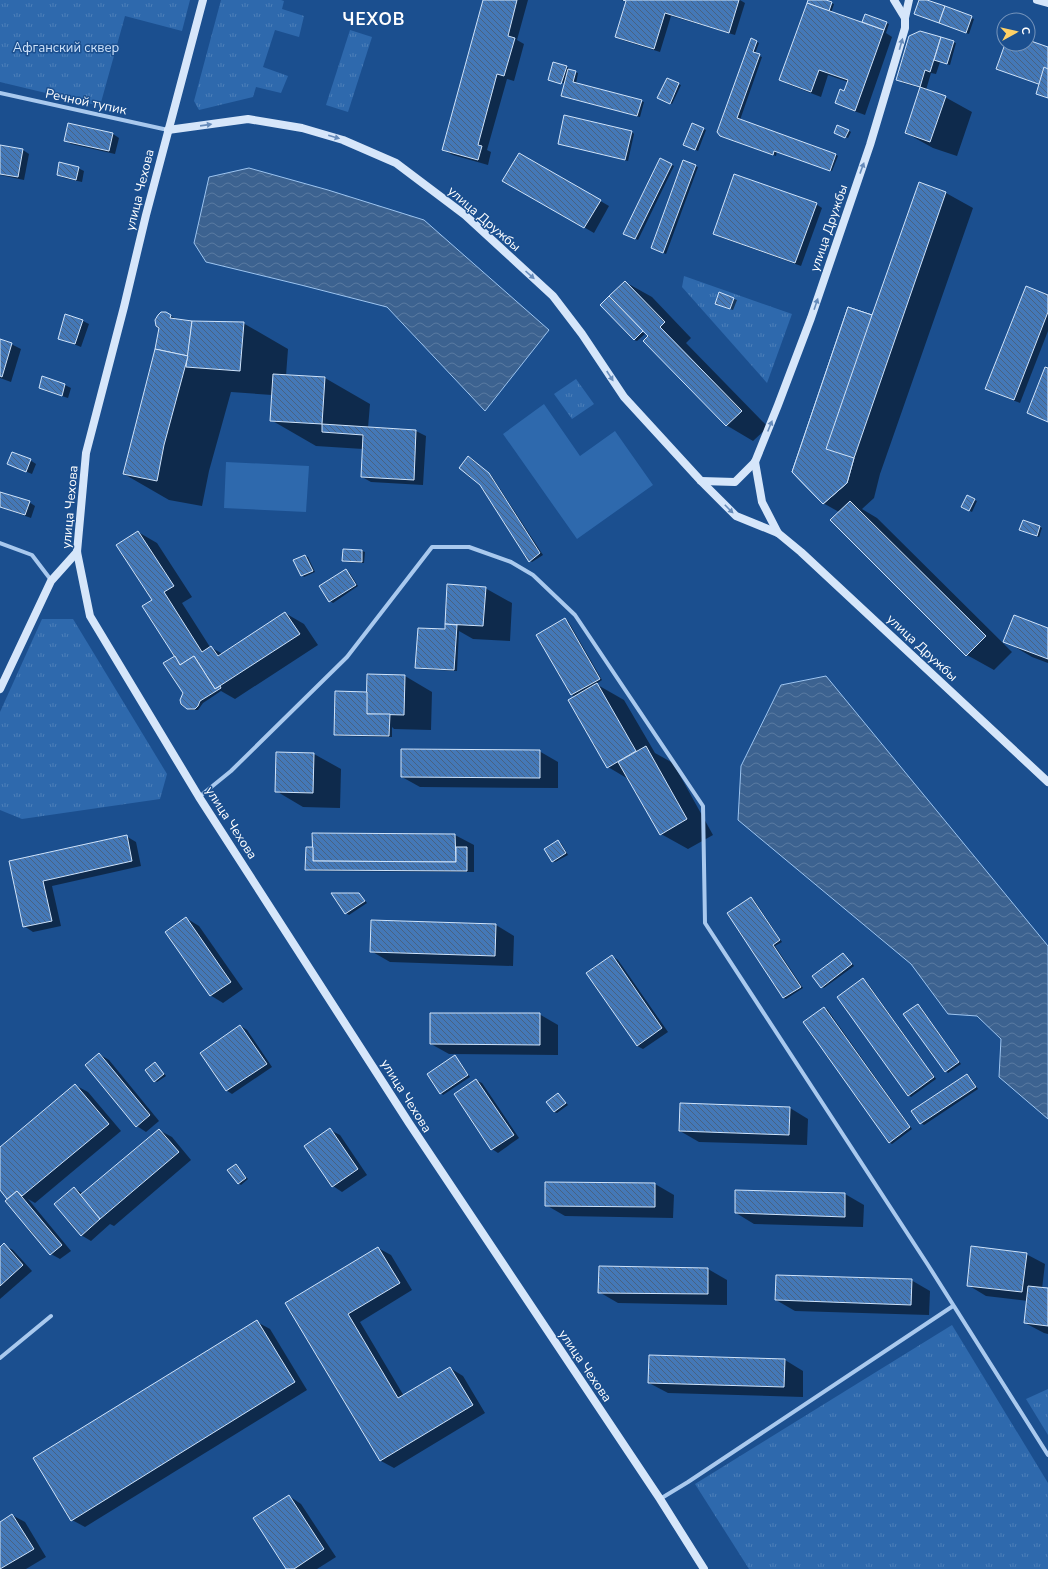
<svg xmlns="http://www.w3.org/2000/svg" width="1048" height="1569" viewBox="0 0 1048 1569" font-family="'Nunito Sans',sans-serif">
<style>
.grass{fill:url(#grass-tufts)}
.garden{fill:#2e69ad}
.water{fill:url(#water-waves);stroke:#9cc4f0}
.shadow{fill:#0007}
.building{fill:url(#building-back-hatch);stroke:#cfe3fa}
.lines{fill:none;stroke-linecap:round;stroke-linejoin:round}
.street{stroke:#a9c9ee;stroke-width:4}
.secondary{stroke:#d6e6fa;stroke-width:8}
.oneway{fill:#668bba}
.labels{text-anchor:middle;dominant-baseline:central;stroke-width:3;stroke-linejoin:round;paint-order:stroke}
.park-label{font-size:13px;fill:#cfe3fa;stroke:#1b4f8f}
.street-label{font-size:13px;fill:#fff;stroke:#1b4f8f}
.district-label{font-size:17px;font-weight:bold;letter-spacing:1px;fill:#fff;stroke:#1b4f8f}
</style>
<defs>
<pattern id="grass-tufts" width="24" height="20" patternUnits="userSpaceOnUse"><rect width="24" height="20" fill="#2e69ad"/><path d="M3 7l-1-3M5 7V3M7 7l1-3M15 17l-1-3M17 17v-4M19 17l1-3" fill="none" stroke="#4d80b9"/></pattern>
<pattern id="water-waves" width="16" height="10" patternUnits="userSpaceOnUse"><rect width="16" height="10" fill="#3c6290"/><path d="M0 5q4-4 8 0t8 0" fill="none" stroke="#597aa1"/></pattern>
<pattern id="building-back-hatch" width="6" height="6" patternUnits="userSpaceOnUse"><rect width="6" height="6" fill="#4478b7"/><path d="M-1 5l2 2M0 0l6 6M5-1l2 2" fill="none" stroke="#486282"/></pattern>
</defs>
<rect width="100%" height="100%" fill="#1b4f8f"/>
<g class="grass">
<path d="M0 0H190L182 31 125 16 100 106 0 82Z"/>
<path d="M221 0H281L284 1 282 9 304 16 299 37 275 30 263 67 288 76 281 93 256 87 253 97 199 110 194 101Z"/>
<path d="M350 30 372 37 348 112 326 105Z"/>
<path d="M684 276 792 314 767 383 682 287Z"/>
<path d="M576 379 594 404 572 419 554 394Z"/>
<path d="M42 619H73L167 774 160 799 22 819 0 810V712Z"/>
<path d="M952 1325 1048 1483V1569H749L695 1484Z"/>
<path d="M1048 1389V1435L1026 1399Z"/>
</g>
<g class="garden">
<path d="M544 404 580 456 615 431 653 485 577 539 503 434Z"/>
<path d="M226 462 309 466 306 512 224 508Z"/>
</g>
<g class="water">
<path d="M249 168 328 190 424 220 549 330 485 411 387 307 301 285 206 262 194 243 209 177Z"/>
<path d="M826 676 1048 946V1119L999 1077 1001 1039 977 1016 948 1014 911 964 738 820 741 766 781 685Z"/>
</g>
<g class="shadow">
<path d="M484 0H528L517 40 524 44 514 81 507 79 487 150 491 152 488 165 453 155 443 150Z"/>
<path d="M621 0H740L745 3 735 35 671 16 660 52 622 40 616 37 627 2Z"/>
<path d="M809 0H823L831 3 834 4 831 13 867 24 863 22 886 23 889 24 886 33 892 37 865 115 846 108 836 103 845 92 848 82 828 75 821 97 790 85 780 80Z"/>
<path d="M920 0H924L974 19 969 34 918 15Z"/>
<path d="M920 32 956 43 950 65 940 62 936 74 931 73 926 90 945 97 972 112 957 156 933 148 906 133 921 88 903 83 897 79Z"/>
<path d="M757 42 759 43 755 54 762 57 740 120 835 154 838 156 832 171 777 151 776 156 723 137Z"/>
<path d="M566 67 569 68 568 70 578 73 576 84 644 102 640 117 562 96 565 84 558 80Z"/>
<path d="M678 84 681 85 672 104 661 99Z"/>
<path d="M703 129 706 130 698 151 687 146Z"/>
<path d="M848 130 851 132 848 138 838 134Z"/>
<path d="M632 132 634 134 628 161 559 143Z"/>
<path d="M113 134 119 138 115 154 71 144 65 140Z"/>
<path d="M0 146 23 150 29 154 24 180 0 175Z"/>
<path d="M519 154 609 206 594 233 504 181Z"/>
<path d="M660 159 674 166 638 240 624 233Z"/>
<path d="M695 166 698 167 666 254 655 249Z"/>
<path d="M78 168 84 171 82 182 64 178 58 175Z"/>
<path d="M919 183 946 193 973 208 880 474 874 498 862 509 877 518 1012 652 994 670 967 655 839 512 823 503 873 316Z"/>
<path d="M816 204 822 208 801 266 720 237 714 233Z"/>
<path d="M625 282 652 297 691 338 686 343 768 427 753 441 726 425 644 331 639 328 638 330 645 334 637 341 634 340 601 305Z"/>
<path d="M719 294 737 300 733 310 718 305Z"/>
<path d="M1048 296V331L1020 403 986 389Z"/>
<path d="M171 316 176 319 193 322 243 323 288 349 286 376 325 378 370 404 368 428 416 431 426 436 423 485 371 482 362 477 363 449 316 446 271 420 272 395 231 392 209 471 202 506 169 500 124 474Z"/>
<path d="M83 321 89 324 81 347 59 338Z"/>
<path d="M0 340 11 344 21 349 11 382 0 378Z"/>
<path d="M43 378 65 385 71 388 68 398 46 391 40 388Z"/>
<path d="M471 458 491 475 543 555 532 562 530 561Z"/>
<path d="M30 460 36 464 32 474 8 464Z"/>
<path d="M0 493 29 502 35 506 31 518 0 507Z"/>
<path d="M968 497 977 501 972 512 962 507Z"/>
<path d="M1040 527 1042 528 1039 537 1023 531Z"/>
<path d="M138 532 157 543 192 597 182 603 210 647 223 654 285 613 304 624 318 645 235 699 221 691 203 703 198 710H191L188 709 176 656 153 600Z"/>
<path d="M344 550 362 551 365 552 364 563 346 562 343 560Z"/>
<path d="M305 556 308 557 315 572 304 577 302 575Z"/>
<path d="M346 570 349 572 358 586 333 603 330 601 321 587Z"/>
<path d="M485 588 512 603 510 641 473 639 459 631 457 671 419 669 416 667 446 630V624Z"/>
<path d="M565 619 568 621 602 680 596 684 624 700 655 753 673 763 713 835 688 849 661 834 630 780 608 767 575 697 572 695 537 635Z"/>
<path d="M1048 629V663L1032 657 1005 641Z"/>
<path d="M368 675 405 676 432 692 431 730 394 729 392 727V737L338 736 335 735 368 693Z"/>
<path d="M539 751 558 762V788L420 787 402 777Z"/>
<path d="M314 754 341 769 340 808 303 807 276 791Z"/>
<path d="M313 834 455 835 474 845V872L309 871 306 869 313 848Z"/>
<path d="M126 836 136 842 141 866 52 886 61 926 33 932 24 926 10 862Z"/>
<path d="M558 842 561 843 568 855 555 862 553 861Z"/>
<path d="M361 896 367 903 349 915 346 913Z"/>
<path d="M751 898 754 900 782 942 775 946 803 988 786 999 784 998 729 913Z"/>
<path d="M186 918 199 926 243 989 223 1003 210 995Z"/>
<path d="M496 925 514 936 513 966 390 962 371 951Z"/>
<path d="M844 954 854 966 824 988 822 987Z"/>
<path d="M612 956 618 960 668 1032 643 1049 637 1046Z"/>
<path d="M863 979 866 981 936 1079 911 1097 908 1095Z"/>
<path d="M918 1005 920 1006 961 1064 948 1073 946 1071Z"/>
<path d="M825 1008 827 1009 912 1129 892 1144 889 1142Z"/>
<path d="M539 1014 558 1025V1055L449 1054 431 1044Z"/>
<path d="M241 1026 247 1030 272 1067 232 1094 226 1090Z"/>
<path d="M99 1054 109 1060 159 1121 146 1132 137 1126 87 1065Z"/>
<path d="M455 1056 457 1058 470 1077 443 1095 441 1093Z"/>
<path d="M155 1063 166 1076 157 1082 155 1081Z"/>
<path d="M967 1075 970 1077 978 1089 924 1125 921 1123Z"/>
<path d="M476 1080 482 1083 519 1138 498 1153 492 1149Z"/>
<path d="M75 1085 88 1092 121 1131 35 1203 28 1199 71 1251 60 1259 51 1254 0 1189V1148Z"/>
<path d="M558 1094 568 1105 557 1113 554 1112Z"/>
<path d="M790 1108 808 1119 807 1145 699 1142 680 1131Z"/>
<path d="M159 1130 172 1137 191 1160 114 1226 110 1224 91 1241 81 1235 74 1188 84 1194Z"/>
<path d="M330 1130 340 1135 367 1175 342 1192 333 1186Z"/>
<path d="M236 1165 248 1179 241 1185 238 1183Z"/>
<path d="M655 1184 674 1195 673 1218 565 1216 546 1205Z"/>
<path d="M845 1194 864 1205 863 1227 754 1224 736 1213Z"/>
<path d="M4 1245 13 1250 32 1271 0 1299V1248Z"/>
<path d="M378 1248 391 1255 412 1290 360 1322 404 1396 450 1368 463 1376 485 1413 394 1468 381 1461 287 1303Z"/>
<path d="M1026 1254 1045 1264 1042 1289H1048V1334L1044 1333 1025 1323 1028 1301 986 1296 968 1285Z"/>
<path d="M600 1267 708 1269 727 1280V1305L618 1303 599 1292Z"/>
<path d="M911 1280 930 1291 929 1315 795 1311 776 1300Z"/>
<path d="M257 1322 270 1329 307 1390 85 1527 72 1520Z"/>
<path d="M785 1360 803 1371V1397L668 1393 649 1383Z"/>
<path d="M289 1496 301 1504 336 1557 317 1569H287Z"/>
<path d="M12 1515 25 1522 46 1557 26 1569H0V1523Z"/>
</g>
<g class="building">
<path d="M483 0H517L508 36 515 38 504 76 497 74 478 145 482 146 478 160 442 150Z"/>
<path d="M623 0H739L729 33 665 13 654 49 615 37 626 1Z"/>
<path d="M808 0H826L832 2 829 11 807 3Z"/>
<path d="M919 0H927L945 6 939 23 914 14Z"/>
<path d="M807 3 884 30 855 111 835 103 840 89 844 91 848 80 819 70 811 92 779 80Z"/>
<path d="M945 6 972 16 966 33 939 23Z"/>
<path d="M865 14 887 22 884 30 862 22Z"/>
<path d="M920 31 941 37 930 72 925 70 920 87 896 80 909 36Z"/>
<path d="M941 37 954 41 947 64 934 60Z"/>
<path d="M751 38 757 41 753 52 760 54 737 118 836 154 830 171 774 151 773 155 720 136 717 132Z"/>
<path d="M1028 40 1048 47V73L1044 86 996 69 1005 44H1028Z"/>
<path d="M553 62 567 66 561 84 548 80Z"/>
<path d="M1044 67 1048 69V98L1036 94Z"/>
<path d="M568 69 576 71 573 82 642 100 637 116 561 96Z"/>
<path d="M667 78 679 83 670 104 657 98Z"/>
<path d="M920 87 946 96 930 142 905 133Z"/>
<path d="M564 115 632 131 625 160 558 144Z"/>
<path d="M68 123 113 133 109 151 64 141Z"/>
<path d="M692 123 704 128 695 150 683 145Z"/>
<path d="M837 125 849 130 845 138 834 133Z"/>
<path d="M0 145 23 149 18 177 0 174Z"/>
<path d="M519 153 601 200 584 228 502 181Z"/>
<path d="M660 158 672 164 635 239 623 234Z"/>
<path d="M683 160 696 165 663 253 651 248Z"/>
<path d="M59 162 79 167 76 180 57 175Z"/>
<path d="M734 174 817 203 795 263 713 234Z"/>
<path d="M919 182 946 192 854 458 847 483 823 504 792 472 848 307 872 315Z"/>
<path d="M625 281 665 322 660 327 742 411 726 426 643 341 648 336 609 296Z"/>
<path d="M1026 286 1048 295V312L1014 400 985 389Z"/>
<path d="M719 292 734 298 730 309 715 304Z"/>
<path d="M609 296 643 331 634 340 600 305Z"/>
<path d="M848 307 872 315 826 449 854 458 847 483 823 504 792 472Z"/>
<path d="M161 312H166L171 315 170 318 192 321 188 356 155 349 159 328 156 326 155 320 158 315Z"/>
<path d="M65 314 83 320 75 344 58 339Z"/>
<path d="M192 321 244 322 240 371 186 367Z"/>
<path d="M0 339 12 343 2 377 0 376Z"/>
<path d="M155 349 188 356 164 445 157 481 123 474Z"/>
<path d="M1045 367 1048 368V422L1027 413Z"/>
<path d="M273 374 325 377 322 424 270 421Z"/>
<path d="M42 376 65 384 62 396 39 388Z"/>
<path d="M322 424 416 430 414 480 361 477 363 435 322 432Z"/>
<path d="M12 452 31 459 26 472 7 464Z"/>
<path d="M468 456 489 473 540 553 529 562 480 485 459 468Z"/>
<path d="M0 492 30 501 25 515 0 507Z"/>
<path d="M967 495 975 499 969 511 961 507Z"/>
<path d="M850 501 986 636 966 656 830 520Z"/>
<path d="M1023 520 1040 526 1037 536 1019 530Z"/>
<path d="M138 531 174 586 164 592 202 652 211 646 218 656 285 612 300 634 215 689 194 656 180 665 142 606 152 600 116 545Z"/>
<path d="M343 549 362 550V562L342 561Z"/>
<path d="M305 555 313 571 301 576 293 560Z"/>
<path d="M346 569 356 585 329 602 319 586Z"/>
<path d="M447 584 486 587 483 626 445 624Z"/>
<path d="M1014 615 1048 628V659L1003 642Z"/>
<path d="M565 618 600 679 571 695 536 635Z"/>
<path d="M445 624 457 625 454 670 415 668 418 628 445 629Z"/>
<path d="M175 656 180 665 194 656 215 689 220 686 221 688 200 701 198 706 195 709H187L181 704 180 700 183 693 163 663Z"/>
<path d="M367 674 405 675 404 715 366 714Z"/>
<path d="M597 683 636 751 607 768 568 700Z"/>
<path d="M335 691 367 692V714H390L389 736 334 735Z"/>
<path d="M646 746 687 819 660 835 618 762Z"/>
<path d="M401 749 540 750V778L401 777Z"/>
<path d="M276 752 314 753 313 793 275 792Z"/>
<path d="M312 833 455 834 456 862 313 861Z"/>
<path d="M127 835 132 861 43 881 52 921 23 927 9 861Z"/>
<path d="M558 840 566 853 552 862 544 849Z"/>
<path d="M306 847H313V861L456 862V847H467V871L305 870Z"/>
<path d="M331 893H359L365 901 345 914Z"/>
<path d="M751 897 780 940 773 945 801 987 783 998 727 913Z"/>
<path d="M186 917 231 982 210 996 165 932Z"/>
<path d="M371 920 496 924 495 956 370 952Z"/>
<path d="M843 953 852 964 821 988 812 976Z"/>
<path d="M612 955 662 1028 637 1046 586 973Z"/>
<path d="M863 978 934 1077 908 1096 837 997Z"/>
<path d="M918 1004 959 1062 945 1072 903 1014Z"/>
<path d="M824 1007 910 1127 889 1143 803 1022Z"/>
<path d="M430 1013H540V1045L430 1044Z"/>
<path d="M240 1025 267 1064 226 1091 200 1053Z"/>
<path d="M99 1053 150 1115 136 1127 85 1065Z"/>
<path d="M455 1055 468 1075 440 1094 427 1074Z"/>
<path d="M155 1062 164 1074 154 1082 145 1070Z"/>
<path d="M967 1074 976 1087 920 1124 911 1111Z"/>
<path d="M476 1079 514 1135 491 1150 454 1094Z"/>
<path d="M75 1084 109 1124 22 1196 17 1191 7 1199 0 1190V1147Z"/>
<path d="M558 1093 566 1103 554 1112 546 1102Z"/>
<path d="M680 1103 790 1107 789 1135 679 1131Z"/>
<path d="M330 1128 358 1169 332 1187 304 1146Z"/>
<path d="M159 1129 179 1152 100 1219 80 1195Z"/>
<path d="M236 1164 246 1178 238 1184 227 1170Z"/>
<path d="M545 1182 655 1183V1207L545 1206Z"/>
<path d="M74 1187 100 1219 81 1236 54 1204Z"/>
<path d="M735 1190 845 1193V1217L735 1213Z"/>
<path d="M17 1191 62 1245 50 1255 5 1201Z"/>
<path d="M4 1243 23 1265 0 1286V1247Z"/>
<path d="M971 1246 1027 1253 1022 1292 967 1286Z"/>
<path d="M378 1247 400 1283 348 1314 398 1398 450 1367 473 1405 380 1461 285 1303Z"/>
<path d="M599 1266 708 1268V1294L598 1293Z"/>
<path d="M776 1275 912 1279 911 1305 775 1300Z"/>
<path d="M1028 1286 1048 1288V1326L1024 1323Z"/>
<path d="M257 1320 295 1382 71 1521 33 1458Z"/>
<path d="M649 1355 785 1359 784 1387 648 1383Z"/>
<path d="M289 1495 324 1549 294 1569H286L253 1518Z"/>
<path d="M12 1514 34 1549 0 1569V1522Z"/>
</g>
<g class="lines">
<g class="street">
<path d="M0 93 168 130"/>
<path d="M0 543 32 555 51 580"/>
<path d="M199 797 231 771 347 657 432 547H469L511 562 533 575 575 615 703 806 705 923 928 1265 1048 1455"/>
<path d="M0 1358 51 1316"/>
<path d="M660 1499 688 1482 953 1306"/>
</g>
<g class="secondary">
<path d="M203 0 146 215 124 307 86 453 77 552 90 616 199 797 409 1123 660 1499 704 1569"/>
<path d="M1037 0 1048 3"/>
<path d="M905 18 909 0"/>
<path d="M168 130 248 119 302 128 343 140 396 163 465 215 553 296 582 334 624 397 701 481 736 516 778 533 801 552 1048 782"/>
<path d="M755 462 762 502 778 533"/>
<path d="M701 481 735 482 755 462 778 405 811 318 870 145 905 28V18L894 0"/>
<path d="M0 689 51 581 77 552"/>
</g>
</g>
<defs><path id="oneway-solid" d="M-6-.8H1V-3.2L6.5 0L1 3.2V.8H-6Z"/></defs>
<g class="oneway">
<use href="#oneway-solid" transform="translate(901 44) rotate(-74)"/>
<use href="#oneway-solid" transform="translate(206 125) rotate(-8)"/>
<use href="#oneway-solid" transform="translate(334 137) rotate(16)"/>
<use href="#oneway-solid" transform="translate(862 168) rotate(-70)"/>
<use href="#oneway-solid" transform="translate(530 275) rotate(42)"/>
<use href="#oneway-solid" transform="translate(816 304) rotate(-71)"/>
<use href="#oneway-solid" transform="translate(610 376) rotate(57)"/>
<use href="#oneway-solid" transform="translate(770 426) rotate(-68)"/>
<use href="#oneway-solid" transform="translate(729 509) rotate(45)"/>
</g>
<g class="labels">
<g class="park-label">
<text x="66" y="48">Афганский сквер</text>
</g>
<g class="street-label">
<text transform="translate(86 102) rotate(12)">Речной тупик</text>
<text transform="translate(140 190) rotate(-76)">улица Чехова</text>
<text transform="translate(484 219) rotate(41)">улица Дружбы</text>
<text transform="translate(829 228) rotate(-71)">улица Дружбы</text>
<text transform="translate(70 507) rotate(-85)">улица Чехова</text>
<text transform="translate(922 648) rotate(43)">улица Дружбы</text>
<text transform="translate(231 823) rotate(57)">улица Чехова</text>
<text transform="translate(406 1096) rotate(58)">улица Чехова</text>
<text transform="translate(585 1366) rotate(56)">улица Чехова</text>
</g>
<g class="district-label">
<text x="374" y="19">ЧЕХОВ</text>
</g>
</g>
<g transform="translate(1016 32) rotate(82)"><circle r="19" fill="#1b4f8f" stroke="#7695bc"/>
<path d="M0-3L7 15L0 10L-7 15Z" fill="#ffd166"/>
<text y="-6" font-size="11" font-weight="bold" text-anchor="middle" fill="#ffffff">С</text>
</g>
</svg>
